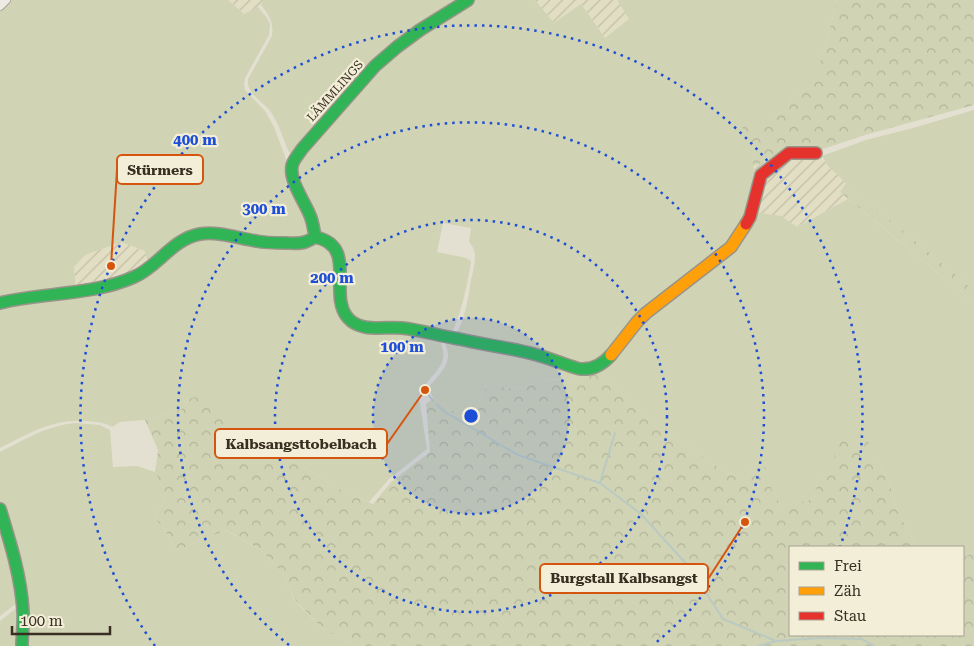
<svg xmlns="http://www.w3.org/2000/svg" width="974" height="646" viewBox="0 0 974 646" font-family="'Roboto Serif',serif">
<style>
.farmland{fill:url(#farmland-furrows)}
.green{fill:#d0d3b4}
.forest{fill:url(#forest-crowns)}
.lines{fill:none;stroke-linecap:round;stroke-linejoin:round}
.stream{stroke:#bacac2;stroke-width:2}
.street-casing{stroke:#a9a599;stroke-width:10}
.fast-casing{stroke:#999489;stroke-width:14}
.slow-casing{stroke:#999489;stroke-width:14}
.jam-casing{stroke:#999489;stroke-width:14}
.street{stroke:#eceae2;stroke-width:8}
.fast{stroke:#30b455;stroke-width:11}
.slow{stroke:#ff9f0a;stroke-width:11}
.jam{stroke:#e5322d;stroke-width:11}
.ring{fill:none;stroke:#1d4ed8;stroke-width:2.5;stroke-dasharray:2.5 5}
.labels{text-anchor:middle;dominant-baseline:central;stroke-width:4.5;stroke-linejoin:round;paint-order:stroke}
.street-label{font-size:12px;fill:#382e21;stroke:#f3eed8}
.centre{fill:#1d4ed8;stroke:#f3eed8;stroke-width:2.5}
.ring-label{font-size:15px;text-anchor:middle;font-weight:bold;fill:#1d4ed8;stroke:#f3eed8;stroke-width:4.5;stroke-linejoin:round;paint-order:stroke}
.leader{fill:none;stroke:#d6550e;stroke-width:2}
.callout-dot{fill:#d6550e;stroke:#f3eed8;stroke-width:2}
.callout{fill:#f3eed8;stroke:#d6550e;stroke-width:2}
.callout-label{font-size:14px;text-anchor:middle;font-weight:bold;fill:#382e21}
</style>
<defs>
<pattern id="farmland-furrows" width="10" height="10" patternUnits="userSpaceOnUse" patternTransform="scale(1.25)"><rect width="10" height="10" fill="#e1dec3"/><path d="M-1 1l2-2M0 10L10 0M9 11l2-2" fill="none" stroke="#c2bfa7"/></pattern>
<pattern id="forest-crowns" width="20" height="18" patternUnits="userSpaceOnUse" patternTransform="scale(1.25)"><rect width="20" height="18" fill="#d0d3b4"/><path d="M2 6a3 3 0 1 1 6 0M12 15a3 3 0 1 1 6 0" fill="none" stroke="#b3b59a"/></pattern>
</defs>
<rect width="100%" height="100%" fill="#e3e0d1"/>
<g class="farmland">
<path d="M228 0H263L262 5 244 14Z"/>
<path d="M535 0H617L629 19 605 38 581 4 554 23Z"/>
<path d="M788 149 819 153 828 166 846 183 840 192 848 199 796 227 781 216 754 212 760 184 753 166 761 163Z"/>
<path d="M121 242 145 251 149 266 136 274 76 290 74 267 85 255Z"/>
</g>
<g class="green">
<path d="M10 0H228L244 14 258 7 267 18 270 24 269 35 245 78 244 84 245 90 265 111 274 127 313 231 305 240 201 232 149 266 145 251 121 242 85 255 74 267 76 290 0 302V11Z"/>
<path d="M263 0H464L421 27 294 156 289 152C283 139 279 123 270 111 263 101 246 94 248 79L272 36C274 22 269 15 261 5Z"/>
<path d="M472 0H535L554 23 581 4 605 38 629 19 617 0H837L827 40 816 76 806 90 794 92 790 98 789 108 775 116 752 121 753 166 758 178 750 211 730 246 667 293 610 355 581 367 455 336C465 319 468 299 471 280 473 272 475 264 475 256 475 251 473 246 469 242L471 228 443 223 437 252 466 258 471 261C467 287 462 311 451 335L358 321 346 308 341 254 320 234 298 183 296 166 298 159 387 59Z"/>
<path d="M974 110V290L846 183 828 166 822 156 866 140 913 128Z"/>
<path d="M848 199 974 303V553L963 557V547H917L897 510 890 485 878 459 835 470 818 478 814 499 781 506 771 488 752 467 747 479 726 473 686 445 657 428 597 368 638 323 705 270 754 212 781 216 797 227Z"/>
<path d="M193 237 315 241 331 246 346 319 438 337C455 368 427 372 419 397L427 449 389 479 369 502 343 491 282 454 258 444H242L229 438 223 419 190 398 182 409 145 420 120 422 112 427C104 422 96 422 86 421 52 419 30 433 0 448V305L105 289Z"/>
<path d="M442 338 581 370 579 381 570 379 542 380 520 389 504 388 486 384 484 391 473 415 453 411 433 398 428 388C443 370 456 361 442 338Z"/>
<path d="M75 423 100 425 110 430 113 467 137 466 155 472 166 495 155 519 165 529 175 551 225 530 261 550 283 574 294 600 327 633 341 635 353 646H24L15 549 0 503V452C26 439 46 426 75 423Z"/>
<path d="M0 516 18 602 0 616Z"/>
<path d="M19 606V646H0V621Z"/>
</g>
<g class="forest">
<path d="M837 0H974V105L865 135 817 151 788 149 761 163 753 166 752 142 742 128 752 121 775 116 789 108 790 98 794 92 806 90 816 75 827 40Z"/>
<path d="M846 183 974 290V303L840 192Z"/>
<path d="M597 368 657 428 686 445 726 473 747 479 752 467 760 464 775 474 771 488 781 506 814 499 818 478 835 469 834 438H866L878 459 890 485 897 510 917 547H790V635H963V557L974 553V646H353L341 635 327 633 294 599 283 574 261 550 226 530 175 551 165 529 155 519 166 495 155 472 158 450 145 420 182 409 190 398 207 396 223 419 229 438 242 444H258L282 454 343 491 373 504 391 482 430 452 426 404 433 398 453 411 473 415 484 391 486 384 498 381 504 388 520 389 542 380 570 379 579 381 581 370Z"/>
</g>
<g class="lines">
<g class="stream">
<path d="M425 390 433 401"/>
<path d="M437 405 445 412 518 455 600 483 641 514 690 568 723 619 776 641 821 638 862 639 874 646"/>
<path d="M600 483 615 433"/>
<path d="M759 646 776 641"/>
</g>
<g class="street-casing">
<path id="street" d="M0 6 6 0"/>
</g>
<g class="fast-casing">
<g id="fast">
<path d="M315 237C359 246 327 294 348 318 361 333 385 326 402 328 421 330 440 336 459 339 485 345 512 348 537 355 548 358 559 362 570 366 574 367 578 369 581 369 594 370 603 364 611 355"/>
<path d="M315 237C314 230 313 224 311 218 306 203 289 182 292 166 293 160 299 154 302 149L375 66 397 47 420 30 468 0"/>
<path d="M0 303C44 292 91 296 134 277 158 267 172 239 200 234 218 231 237 238 256 241 266 243 276 243 286 243 292 243 299 244 305 242 308 241 312 239 315 237"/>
<path d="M0 509C10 542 21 576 23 611 24 623 22 634 22 646"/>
</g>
</g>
<g class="slow-casing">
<path id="slow" d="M611 355 637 322 646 313 731 247 746 224"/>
</g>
<g class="jam-casing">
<path id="jam" d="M746 224 750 217 761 175 789 153H816"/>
</g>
<use href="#street" class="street"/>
<use href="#fast" class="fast"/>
<use href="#slow" class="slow"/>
<use href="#jam" class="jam"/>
</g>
<circle cx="471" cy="416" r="98" fill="#1d4ed8" fill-opacity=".12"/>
<g class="ring">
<circle cx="471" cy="416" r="98"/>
<circle cx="471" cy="416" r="196"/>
<path d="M289 645A293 293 0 1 1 653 645"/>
<path d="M155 646A391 391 0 1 1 840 547"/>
</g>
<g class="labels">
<g class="street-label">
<text transform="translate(335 91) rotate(-48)">LÄMMLINGS</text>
</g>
</g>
<circle cx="471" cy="416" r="8" class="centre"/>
<g class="ring-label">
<text x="195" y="145">400 m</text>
<text x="264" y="214">300 m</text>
<text x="332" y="283">200 m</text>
<text x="402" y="352">100 m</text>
</g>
<path class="leader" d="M111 266L117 170M425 390L387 444M745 522L708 579"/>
<g class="callout-dot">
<circle cx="111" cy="266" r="5"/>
<circle cx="425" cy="390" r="5"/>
<circle cx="745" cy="522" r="5"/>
</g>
<g class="callout">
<rect x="117" y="155" width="86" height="29" rx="5"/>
<rect x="215" y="429" width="172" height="29" rx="5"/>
<rect x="540" y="564" width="168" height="29" rx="5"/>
</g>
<g class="callout-label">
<text x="160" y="175">Stürmers</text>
<text x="301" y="449">Kalbsangsttobelbach</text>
<text x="624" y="583">Burgstall Kalbsangst</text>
</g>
<rect x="789" y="546" width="175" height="90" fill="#f3eed8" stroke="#a8a18f"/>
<rect x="799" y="562" width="25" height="8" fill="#30b455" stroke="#a8a18f"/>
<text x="834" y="571" font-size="15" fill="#382e21">Frei</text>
<rect x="799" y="587" width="25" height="8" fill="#ff9f0a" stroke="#a8a18f"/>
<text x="834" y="596" font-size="15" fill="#382e21">Zäh</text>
<rect x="799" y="612" width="25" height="8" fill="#e5322d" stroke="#a8a18f"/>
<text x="834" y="621" font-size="15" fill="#382e21">Stau</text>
<path d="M12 626v8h98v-8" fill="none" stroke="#382e21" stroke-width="2.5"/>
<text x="20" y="626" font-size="15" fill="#382e21" stroke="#f3eed8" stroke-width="4" paint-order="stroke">100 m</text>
</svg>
